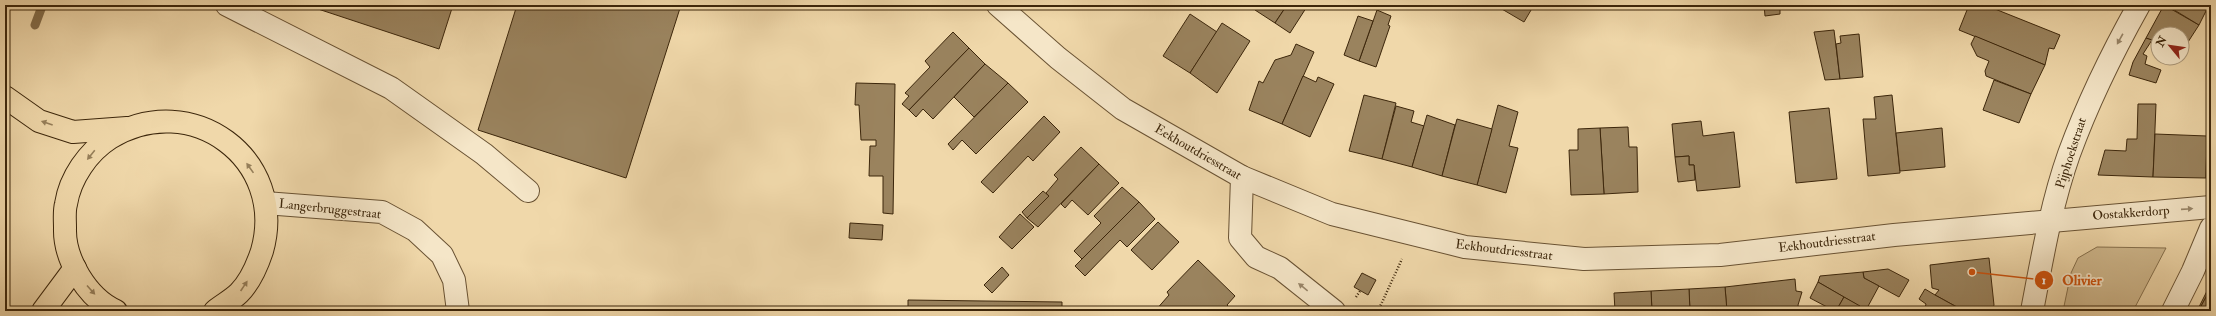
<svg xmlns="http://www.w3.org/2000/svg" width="2216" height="316" viewBox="0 0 2216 316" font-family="'IM FELL Double Pica',serif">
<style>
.green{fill:#d1ba8f;stroke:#86704d}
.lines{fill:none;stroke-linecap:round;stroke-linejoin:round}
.stream{stroke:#836c4a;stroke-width:9}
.building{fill:#9a835e;stroke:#3c260b}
.minor-casing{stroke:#695233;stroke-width:24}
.major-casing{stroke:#3c260b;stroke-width:24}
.highway-casing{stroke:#3c260b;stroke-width:24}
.path{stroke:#3c260b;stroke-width:2.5;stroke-dasharray:1 2;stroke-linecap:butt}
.minor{stroke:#f5e6c8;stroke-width:22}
.major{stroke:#f0d8aa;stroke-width:22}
.highway{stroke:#f0d8aa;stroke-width:22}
.oneway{fill:#98866a}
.oneway2{fill:#967f5a}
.labels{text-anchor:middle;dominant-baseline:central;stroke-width:3.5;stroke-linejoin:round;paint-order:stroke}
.street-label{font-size:13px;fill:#3c260b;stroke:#f5e6c8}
.leader{fill:none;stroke:#ce510c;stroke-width:1.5}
.callout-dot{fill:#ce510c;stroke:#f5e6c8;stroke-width:1.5}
.mark-label{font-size:12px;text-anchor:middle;font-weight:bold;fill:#fff}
.callout-label{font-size:14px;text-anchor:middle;font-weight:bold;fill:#ce510c;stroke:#f5e6c8;stroke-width:3.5;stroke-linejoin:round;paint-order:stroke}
</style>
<rect width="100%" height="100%" fill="#f0d8aa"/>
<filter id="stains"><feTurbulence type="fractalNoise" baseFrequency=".005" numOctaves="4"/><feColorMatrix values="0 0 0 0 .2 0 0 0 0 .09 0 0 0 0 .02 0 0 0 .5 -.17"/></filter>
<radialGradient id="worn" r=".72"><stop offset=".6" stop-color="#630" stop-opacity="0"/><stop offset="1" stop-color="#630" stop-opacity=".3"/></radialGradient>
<path class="green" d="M2097 247 2166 248 2133 311H2063L2071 273 2078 258Z"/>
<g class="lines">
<path class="stream" d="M35 25 41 9 38 5"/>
</g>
<g class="building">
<path d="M306 5H453L439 49Z"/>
<path d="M517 5H681L626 178 478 130Z"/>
<path d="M1258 5H1287L1275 23 1255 10Z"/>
<path d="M1287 5H1308L1290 33 1275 23Z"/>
<path d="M1495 5H1534L1524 22Z"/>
<path d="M1764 5H1780V14L1765 16Z"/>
<path d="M1969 5H1985L2060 35 2054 49 2049 48 2045 65 1959 30Z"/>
<path d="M2164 5 2199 25 2188 42 2184 39 2182 42V34H2158V43L2146 38Z"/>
<path d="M2166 5H2205L2208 7 2199 25Z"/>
<path d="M1377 10 1391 16 1388 25 1390 26 1376 67 1359 61Z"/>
<path d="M1190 14 1217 32 1190 73 1163 56Z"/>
<path d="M1358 16 1373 21 1359 61 1344 55Z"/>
<path d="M1222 23 1250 41 1217 93 1190 73Z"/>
<path d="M1834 30 1840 79 1825 80 1814 32Z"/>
<path d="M953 32 969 48 909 110 902 104 909 96 905 93 930 67 925 61Z"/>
<path d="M1859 34 1863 77 1840 79 1836 44 1841 43 1840 36Z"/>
<path d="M1975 36 2045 65 2031 94 1986 76 1985 71 1989 61 1977 56 1971 44Z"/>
<path d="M2146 38 2152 40 2143 54 2147 56 2145 64 2161 70 2156 83 2129 75 2133 62Z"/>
<path d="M1296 44 1314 52 1282 124 1249 110 1259 81 1263 83 1275 60 1291 55Z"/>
<path d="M969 48 985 64 933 119 923 109 916 117 909 110Z"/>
<path d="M985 64 1008 83 974 117 954 97Z"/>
<path d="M1303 76 1316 82 1318 77 1334 84 1310 137 1282 124Z"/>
<path d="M1994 80 2031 94 2019 123 1983 110Z"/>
<path d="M856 83 895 84 893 214 883 213V176H869L870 146H876V140H861L859 105H855Z"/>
<path d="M1008 83 1028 102 976 154 962 140 953 150 948 144Z"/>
<path d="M2209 87H2211V137L2207 136Z"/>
<path d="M1364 95 1396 103 1382 159 1349 151Z"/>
<path d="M1892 95 1900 173 1868 176 1863 119H1876L1874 97Z"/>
<path d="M2138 104H2156L2153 177 2098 175 2105 150 2126 151 2127 139H2137Z"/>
<path d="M1498 105 1518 112 1509 146 1518 148 1506 193 1477 185Z"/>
<path d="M1396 106 1414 111 1411 122 1424 126 1412 167 1382 159Z"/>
<path d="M1829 108 1837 179 1796 183 1789 112Z"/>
<path d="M1427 115 1455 125 1442 176 1412 167Z"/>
<path d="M1044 116 1060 132 1033 161 1028 156 993 193 981 182Z"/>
<path d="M1457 119 1492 129 1477 185 1442 176Z"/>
<path d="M1701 121 1703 136 1734 132 1740 187 1697 191 1694 165H1689V156L1675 157 1672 124Z"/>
<path d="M1628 127 1629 147H1637L1638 192 1604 194 1600 128Z"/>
<path d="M1600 128 1604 194 1571 195 1569 150H1578V129Z"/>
<path d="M1942 128 1945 167 1900 171 1896 133Z"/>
<path d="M2155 134 2207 136 2206 178 2153 177Z"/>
<path d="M2207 136 2211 137V178H2206Z"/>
<path d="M1081 147 1099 164 1038 227 1027 218 1049 196 1046 193 1058 179 1054 175Z"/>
<path d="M1689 156V165H1694L1695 180 1678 182 1675 157Z"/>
<path d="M1099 164 1119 183 1088 215 1072 200 1065 208 1061 204Z"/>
<path d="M1122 187 1139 202 1082 259 1074 251 1101 223 1094 216Z"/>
<path d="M1043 191 1049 196 1027 218 1022 212Z"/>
<path d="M1139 202 1155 219 1127 247 1120 240 1085 276 1075 266Z"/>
<path d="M1020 214 1034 227 1012 249 999 237Z"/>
<path d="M1158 222 1179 242 1152 270 1131 250Z"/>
<path d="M850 223 883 225 882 240 849 238Z"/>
<path d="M1989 258 1994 305 1992 311H1964L1935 295 1939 290 1932 288 1930 265Z"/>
<path d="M1198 260 1235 296 1227 305 1231 309 1229 311H1155L1169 295 1167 292Z"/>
<path d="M1002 267 1009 275 992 293 984 285Z"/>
<path d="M1888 269 1909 280 1899 297 1864 278 1863 272Z"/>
<path d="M1863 272 1864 278 1879 286 1866 310 1818 282 1820 276Z"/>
<path d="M1362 273 1376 280 1368 295 1354 287Z"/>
<path d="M1795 279 1796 291 1802 292 1798 305 1799 311H1727L1725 287Z"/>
<path d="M1818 282 1844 297 1836 311H1826L1827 307 1810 298Z"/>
<path d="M2211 283V288L2200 308 2199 307Z"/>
<path d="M1725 287 1727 311H1690L1689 289Z"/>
<path d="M2211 288V311H2199L2200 308Z"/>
<path d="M1689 289 1690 311H1652L1651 291Z"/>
<path d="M1925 289 1935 295 1964 311H1924L1926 304 1919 299Z"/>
<path d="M1651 291 1652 311H1615L1614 293Z"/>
<path d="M1844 297 1860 306 1859 311H1836Z"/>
<path d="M908 300 1062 302V311H908Z"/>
</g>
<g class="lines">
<g class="minor-casing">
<g id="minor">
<path d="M227 5 391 88 484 154 528 191"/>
<path d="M998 5 1058 58 1123 109 1242 177 1332 214 1465 247 1584 259 1720 255 1894 235 2211 207"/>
<path d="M1242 177 1240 238 1256 257 1280 268 1334 311"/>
<path d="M265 203 382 212 415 230 442 255 454 280 458 311"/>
<path d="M2032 311C2042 259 2051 205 2069 154 2088 102 2112 53 2139 5"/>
<path d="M2173 311 2193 271 2211 228"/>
</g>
</g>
<g class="major-casing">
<g id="major">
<path d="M43 311 75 268"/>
<path d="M116 311C87 298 64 259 65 228 65 220 64 211 66 204 70 178 88 152 110 138 191 88 288 159 262 251 257 266 250 282 239 293 232 300 222 305 215 311"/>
</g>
</g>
<g class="highway-casing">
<path id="highway" d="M5 97 39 121 73 132 127 128"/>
</g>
<g class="path">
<path d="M1356 297 1360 291"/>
<path d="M1378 311 1402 259"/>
</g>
<use href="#minor" class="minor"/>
<use href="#major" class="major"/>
<use href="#highway" class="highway"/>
</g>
<defs><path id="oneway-solid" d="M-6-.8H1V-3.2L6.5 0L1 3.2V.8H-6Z"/></defs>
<g class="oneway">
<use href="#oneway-solid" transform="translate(2120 39) rotate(119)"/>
<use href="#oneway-solid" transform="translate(2187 209) rotate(-4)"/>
<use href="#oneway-solid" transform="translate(1303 287) rotate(-141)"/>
</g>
<g class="oneway2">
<use href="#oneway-solid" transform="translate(47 123) rotate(-161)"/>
<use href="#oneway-solid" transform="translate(91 155) rotate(129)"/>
<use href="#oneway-solid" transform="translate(250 168) rotate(-125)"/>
<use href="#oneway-solid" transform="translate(244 286) rotate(-56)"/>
<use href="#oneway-solid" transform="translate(91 290) rotate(48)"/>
</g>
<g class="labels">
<g class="street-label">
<text transform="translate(1198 152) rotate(30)">Eekhoutdriesstraat</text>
<text transform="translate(2071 153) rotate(-72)">Pijphoekstraat</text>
<text transform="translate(330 209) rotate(6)">Langerbruggestraat</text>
<text transform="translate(2131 213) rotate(-4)">Oostakkerdorp</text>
<text transform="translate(1827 242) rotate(-7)">Eekhoutdriesstraat</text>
<text transform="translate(1504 250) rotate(7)">Eekhoutdriesstraat</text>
</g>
</g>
<path class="leader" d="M1972 272L2044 280"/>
<g class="callout-dot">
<circle cx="1972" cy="272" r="4"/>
<circle cx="2044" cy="280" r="10"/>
</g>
<g class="mark-label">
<text x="2044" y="284">1</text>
</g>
<g class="callout-label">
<text x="2082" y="285">Olivier</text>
</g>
<rect width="2216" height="316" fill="none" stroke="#f0d8aa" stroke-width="20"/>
<rect x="6" y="6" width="2204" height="304" fill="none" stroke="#3c260b" stroke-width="2"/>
<rect x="10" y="10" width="2196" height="296" fill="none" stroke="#3c260b"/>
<g transform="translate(2170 46) rotate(299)"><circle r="19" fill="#f5e6c8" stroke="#ab997c"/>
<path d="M0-3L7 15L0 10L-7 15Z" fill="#8f2418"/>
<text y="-6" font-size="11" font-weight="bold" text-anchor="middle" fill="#3c260b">N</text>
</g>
<rect width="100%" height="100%" filter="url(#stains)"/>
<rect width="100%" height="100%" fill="url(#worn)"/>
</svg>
